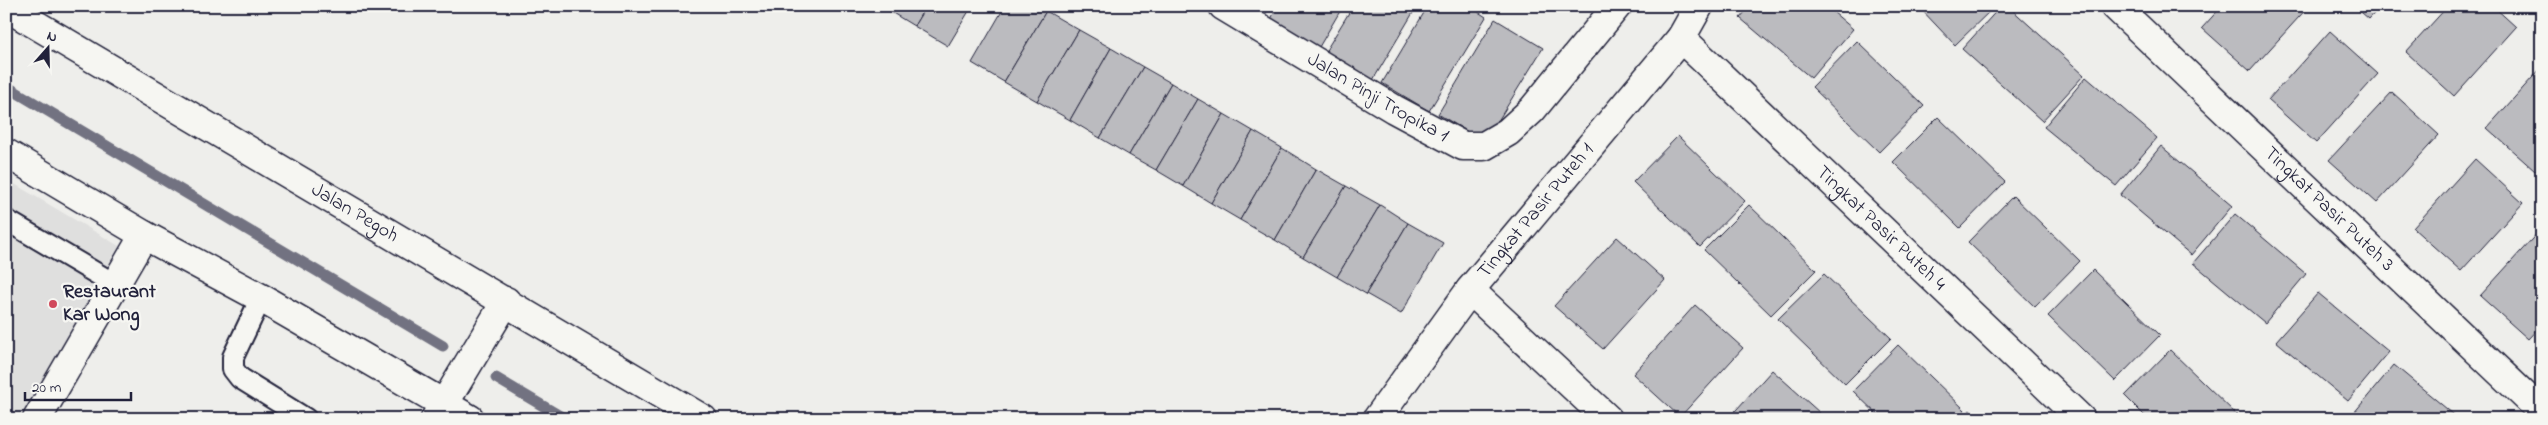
<svg xmlns="http://www.w3.org/2000/svg" width="2548" height="425" viewBox="0 0 2548 425" font-family="'Indie Flower',sans-serif">
<style>
.built{fill:#dfdfde}
.lines{fill:none;stroke-linecap:round;stroke-linejoin:round}
.stream{stroke:#727281;stroke-width:11}
.building{fill:#bbbbbf;stroke:#22223b}
.lane-casing{stroke:#22223b;stroke-width:24}
.street-casing{stroke:#22223b;stroke-width:31}
.secondary-casing{stroke:#22223b;stroke-width:31}
.lane{stroke:#f6f6f2;stroke-width:20}
.street{stroke:#f6f6f2;stroke-width:28}
.secondary{stroke:#f6f6f2;stroke-width:28}
.poi-dot{fill:#d1495b;stroke:#f6f6f2;stroke-width:2}
.labels{text-anchor:middle;dominant-baseline:central;stroke-width:4.5;stroke-linejoin:round;paint-order:stroke}
.street-label{font-size:20px;fill:#22223b;stroke:#f6f6f2}
.poi-label{font-size:20px;font-weight:bold;fill:#22223b;stroke:#f6f6f2;text-anchor:start}
</style>
<rect width="100%" height="100%" fill="#eeeeeb"/>
<filter id="ink" filterUnits="userSpaceOnUse"><feTurbulence type="fractalNoise" baseFrequency=".02" numOctaves="2"/><feDisplacementMap in="SourceGraphic" scale="10" xChannelSelector="R" yChannelSelector="G"/><feConvolveMatrix kernelMatrix="1 2 1 2 8 2 1 2 1" color-interpolation-filters="sRGB"/></filter>
<g filter="url(#ink)">
<path class="built" d="M6 179 119 246 21 419H6Z"/>
<g class="lines">
<g class="stream">
<path d="M6 86 443 346"/>
<path d="M496 378 565 419"/>
</g>
</g>
<g class="building">
<path d="M887 6H926L914 26 886 9Z"/>
<path d="M926 6H972L948 46 914 26Z"/>
<path d="M1005 6H1039L1046 11 1004 82 972 63Z"/>
<path d="M1250 6H1270L1265 15Z"/>
<path d="M1278 6H1343L1319 47 1271 19Z"/>
<path d="M1353 6H1417L1373 80 1325 52Z"/>
<path d="M1428 6H1469L1486 17 1429 111 1382 83Z"/>
<path d="M1750 6H1826L1853 29 1811 78 1740 18Z"/>
<path d="M1918 6H1995L1955 45Z"/>
<path d="M2001 6H2008L2084 75 2042 121 1962 49Z"/>
<path d="M2222 6H2309L2250 71 2202 28Z"/>
<path d="M2354 6H2381L2369 19Z"/>
<path d="M2448 6H2493L2516 27 2454 96 2406 52Z"/>
<path d="M1046 11 1079 30 1037 101 1004 82Z"/>
<path d="M1495 19 1543 48 1485 142 1438 114Z"/>
<path d="M1079 30 1111 48 1070 120 1037 101Z"/>
<path d="M2330 31 2378 74 2316 143 2268 100Z"/>
<path d="M1857 41 1924 106 1879 152 1812 87Z"/>
<path d="M1111 48 1143 67 1100 138 1070 120Z"/>
<path d="M1143 67 1171 83 1129 155 1100 138Z"/>
<path d="M2542 67V164L2535 171 2487 128Z"/>
<path d="M2086 77 2157 138 2116 186 2044 127Z"/>
<path d="M1171 83 1198 99 1156 170 1129 155Z"/>
<path d="M2392 92 2439 135 2377 203 2329 160Z"/>
<path d="M1198 99 1224 114 1183 186 1156 170Z"/>
<path d="M1224 114 1253 131 1211 203 1183 186Z"/>
<path d="M1938 117 2005 182 1960 228 1893 162Z"/>
<path d="M1253 131 1282 148 1240 220 1211 203Z"/>
<path d="M1678 136 1745 201 1700 247 1633 182Z"/>
<path d="M2161 146 2232 206 2191 255 2120 195Z"/>
<path d="M1282 148 1316 169 1275 240 1240 220Z"/>
<path d="M2475 159 2523 203 2461 271 2413 228Z"/>
<path d="M1316 169 1346 186 1303 257 1275 240Z"/>
<path d="M1346 186 1380 205 1337 277 1303 257Z"/>
<path d="M2013 196 2080 261 2035 307 1968 242Z"/>
<path d="M1380 205 1408 223 1366 294 1337 277Z"/>
<path d="M1749 205 1816 270 1771 315 1704 250Z"/>
<path d="M2235 214 2306 274 2265 323 2193 263Z"/>
<path d="M1408 223 1443 243 1401 314 1366 294Z"/>
<path d="M2542 228V324L2528 339 2480 296Z"/>
<path d="M1617 237 1665 280 1603 349 1554 306Z"/>
<path d="M2093 270 2160 335 2115 381 2048 316Z"/>
<path d="M1824 274 1891 338 1845 384 1778 319Z"/>
<path d="M2318 293 2389 352 2348 401 2276 341Z"/>
<path d="M1695 305 1743 348 1680 417 1633 374Z"/>
<path d="M1898 345 1965 410 1956 419H1882L1853 391Z"/>
<path d="M2170 350 2237 415 2233 419H2148L2125 396Z"/>
<path d="M2394 365 2459 419H2359L2353 414Z"/>
<path d="M1772 370 1820 413 1814 419H1728Z"/>
<path d="M1970 410 1978 419H1961Z"/>
</g>
<g class="lines">
<g class="lane-casing">
<g id="lane">
<path d="M6 220 116 285"/>
<path d="M261 298 233 357V369L240 378 306 419"/>
</g>
</g>
<g class="street-casing">
<g id="street">
<path id="s1" d="M1223 6 1394 109 1463 146H1484L1508 132 1532 110 1617 6"/>
<path id="s2" d="M2115 6 2542 412"/>
<path id="s3" d="M1681 38 2081 419"/>
<path d="M6 153 144 235 261 298 470 419"/>
<path d="M1470 290 1608 419"/>
<path d="M37 419 144 235"/>
<path d="M435 419 506 301"/>
<path id="s4" d="M1377 419 1470 290 1681 38 1699 6"/>
</g>
</g>
<g class="secondary-casing">
<g id="secondary">
<path id="s5" d="M6 7 703 419"/>
</g>
</g>
<use href="#lane" class="lane"/>
<use href="#street" class="street"/>
<use href="#secondary" class="secondary"/>
</g>
</g>
<circle class="poi-dot" cx="53" cy="304" r="5"/>
<g class="labels">
<g class="street-label">
<text stroke="none"><textPath href="#s1" startOffset="180">Jalan Pinji Tropika 1</textPath></text>
<text stroke="none"><textPath href="#s2" startOffset="295">Tingkat Pasir Puteh 3</textPath></text>
<text stroke="none"><textPath href="#s4" startOffset="262">Tingkat Pasir Puteh 1</textPath></text>
<text stroke="none"><textPath href="#s5" startOffset="405">Jalan Pegoh</textPath></text>
<text stroke="none"><textPath href="#s3" startOffset="276">Tingkat Pasir Puteh 4</textPath></text>
</g>
<g class="poi-label">
<text x="63" y="292">Restaurant<tspan x="63" dy="23">Kar Wong</tspan></text>
</g>
</g>
<rect width="2548" height="425" fill="none" stroke="#f6f6f2" stroke-width="25"/>
<rect x="12" y="12" width="2523" height="400" fill="none" stroke="#22223b" stroke-width="2" filter="url(#ink)"/>
<g transform="translate(48 48) rotate(20)" stroke="#f6f6f2" stroke-width="4" paint-order="stroke">
<path d="M0-4L9 19L0 12L-9 19Z" fill="#22223b"/>
<text y="-8" font-size="14" font-weight="bold" text-anchor="middle" fill="#22223b">N</text>
</g>
<path d="M25 392v8h106v-8" fill="none" stroke="#22223b" stroke-width="2.5"/>
<text x="32" y="392" font-size="15" fill="#22223b" stroke="#f6f6f2" stroke-width="4" paint-order="stroke">20 m</text>
</svg>
